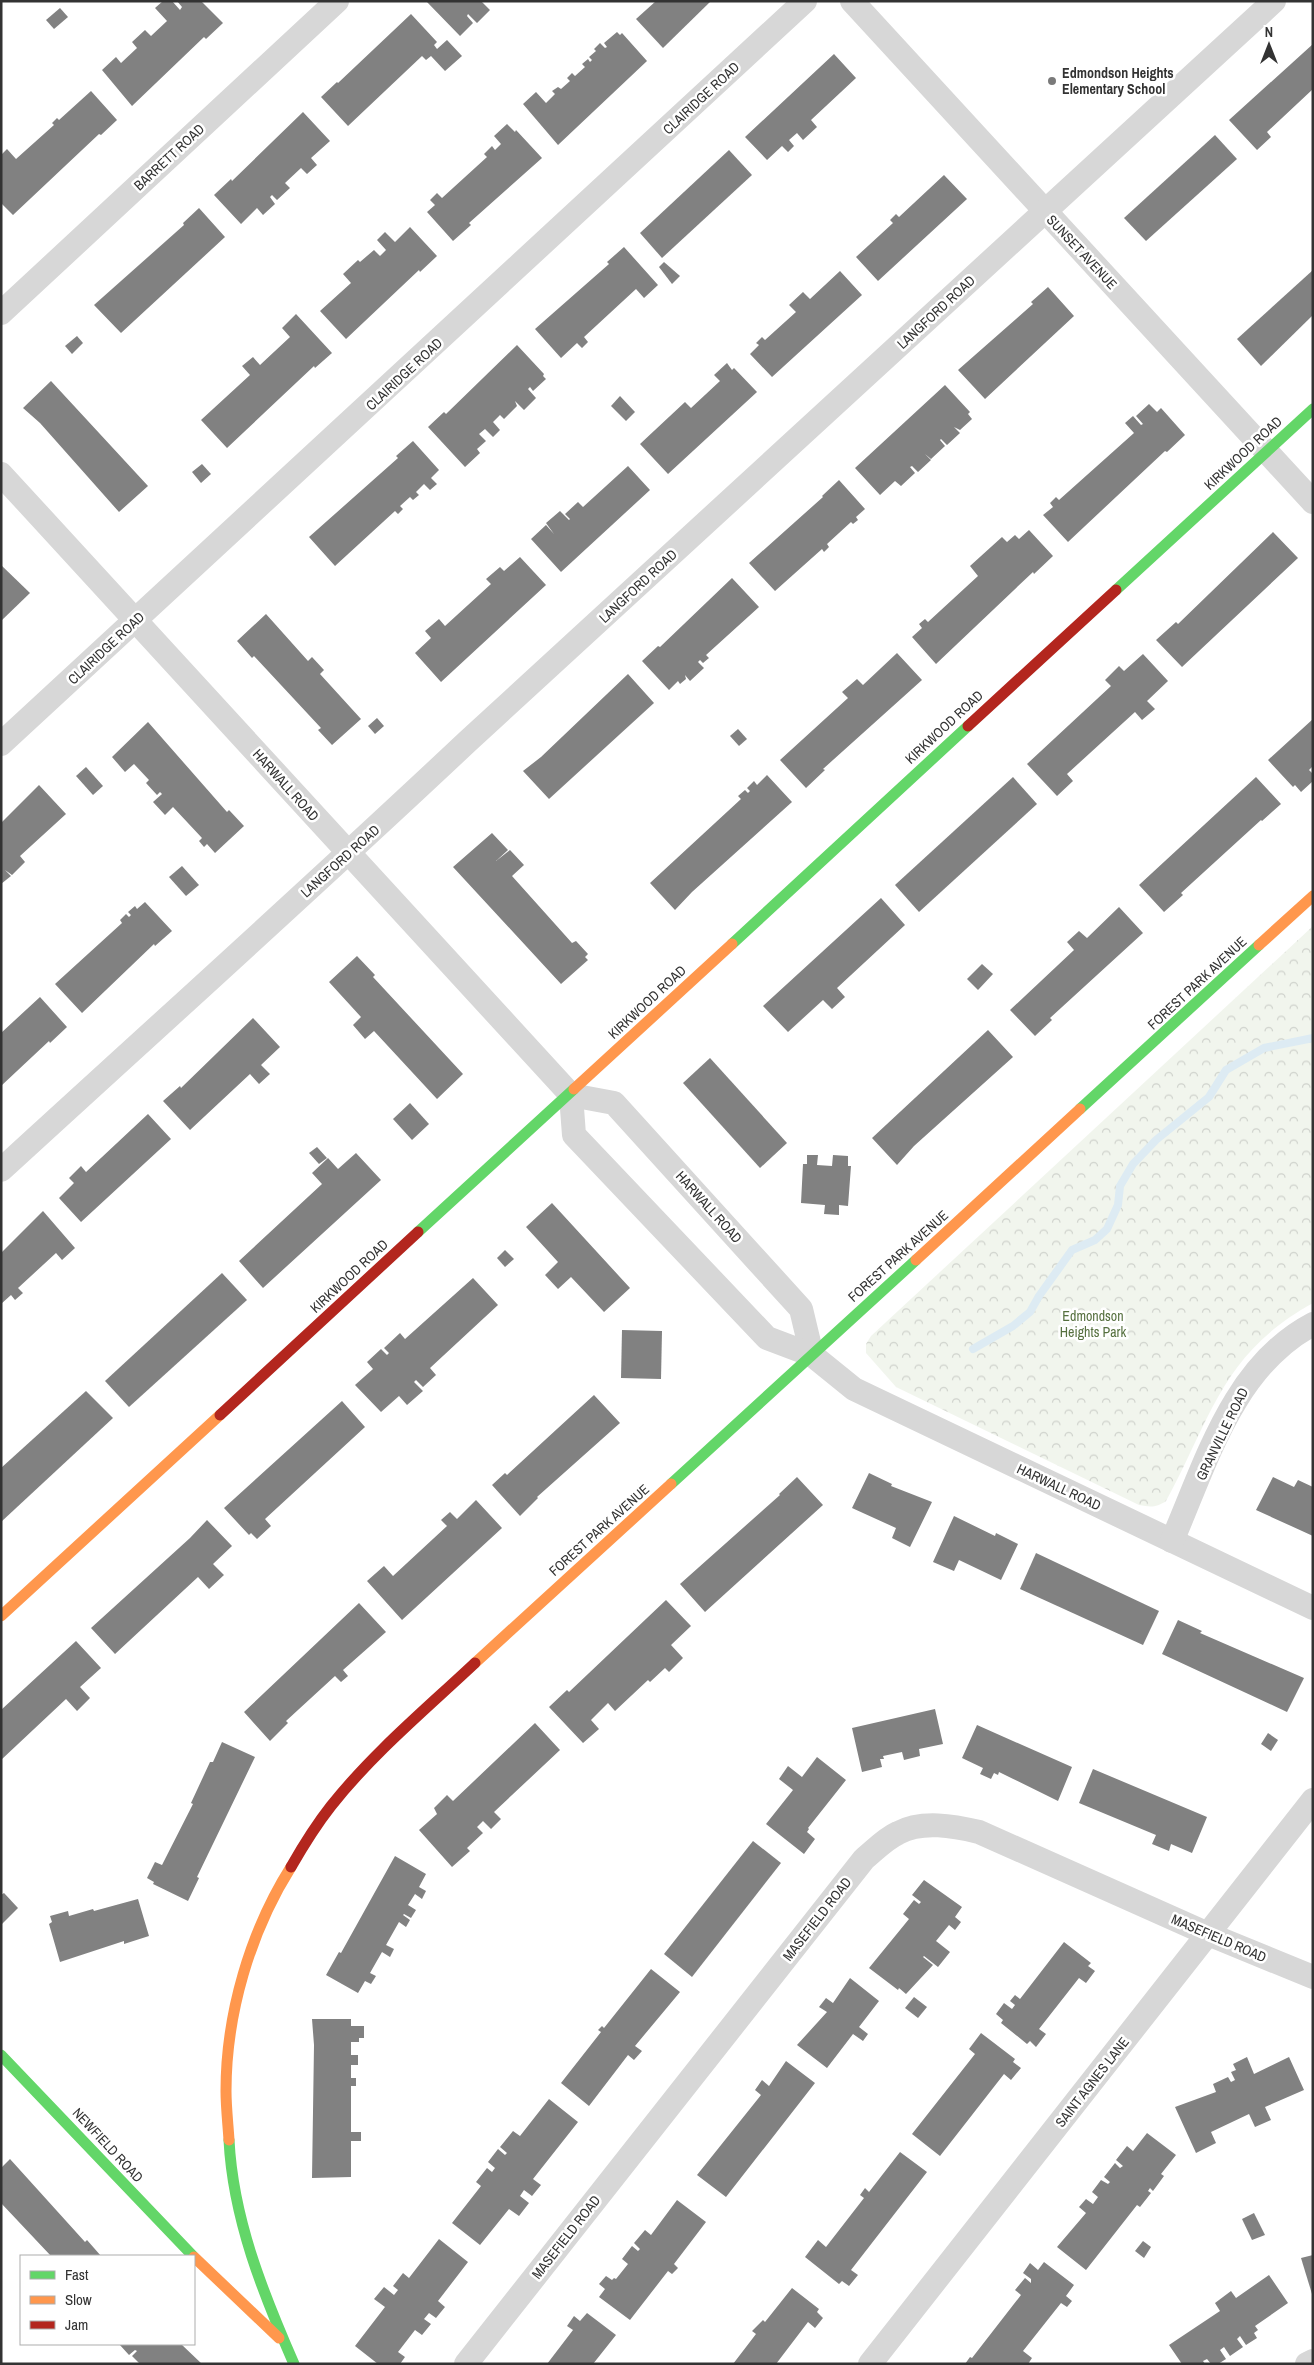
<svg xmlns="http://www.w3.org/2000/svg" width="1314" height="2365" viewBox="0 0 1314 2365" font-family="'Archivo Narrow',sans-serif">
<style>
.forest{fill:url(#forest-crowns)}
.lines{fill:none;stroke-linecap:round;stroke-linejoin:round}
.stream{stroke:#ddebf3;stroke-width:8}
.building{fill:#818181}
.street{stroke:#d7d7d7;stroke-width:24}
.fast{stroke:#63d668;stroke-width:11}
.slow{stroke:#ff974d;stroke-width:11}
.jam{stroke:#b3261e;stroke-width:11}
.poi-dot{fill:#7a7a7a;stroke:#fff;stroke-width:2}
.labels{text-anchor:middle;dominant-baseline:central;stroke-width:5;stroke-linejoin:round;paint-order:stroke}
.poi-label{font-size:14px;font-weight:bold;fill:#333;stroke:#fff;text-anchor:start}
.street-label{font-size:14px;fill:#333;stroke:#fff}
.park-label{font-size:14px;fill:#56703f;stroke:#fff}
</style>
<defs>
<pattern id="forest-crowns" width="20" height="18" patternUnits="userSpaceOnUse" patternTransform="scale(1.25)"><rect width="20" height="18" fill="#f1f5ed"/><path d="M2 6a3 3 0 1 1 6 0M12 15a3 3 0 1 1 6 0" fill="none" stroke="#cfd2cc"/></pattern>
</defs>
<rect width="100%" height="100%" fill="#fff"/>
<path class="forest" d="M1313 926V1303C1221 1354 1212 1417 1166 1501 1156 1508 1150 1507 1139 1505L896 1387 866 1353V1344L871 1336Z"/>
<g class="lines">
<path class="stream" d="M973 1349 1013 1326 1030 1312 1039 1296 1072 1250 1095 1240 1107 1229 1118 1205 1120 1186 1133 1164 1156 1140 1209 1097 1226 1070 1264 1048 1313 1038"/>
</g>
<g class="building">
<path d="M163 1H172L180 10 182 7 177 1H201L223 23 206 39 204 37 132 106 102 70 116 57 121 63 137 48 132 42 145 30 151 36 167 21 155 8Z"/>
<path d="M426 1H481L490 10 477 23 468 14 467 16 473 23 460 36Z"/>
<path d="M656 1H711L663 48 636 19Z"/>
<path d="M60 8 68 17 54 29 46 20Z"/>
<path d="M411 14 437 42 434 45 437 49 447 40 462 56 445 71 431 56 426 60 422 56 348 126 321 97 337 82 338 83Z"/>
<path d="M617 32 620 35 622 33 647 61 558 145 523 104 536 92 546 103 555 94 552 91 558 87 561 89 570 81 567 78 572 73 575 76 585 67 582 64 588 59 590 62 592 60 589 57 596 51 594 49 600 43 605 48 607 47 604 43Z"/>
<path d="M1313 44V89L1267 132 1271 137 1257 150 1229 120Z"/>
<path d="M834 54 856 78 811 120 817 127 803 140 797 133 789 140 794 146 788 152 782 146 767 160 745 137Z"/>
<path d="M91 91 117 120 101 135 99 134 13 215 1 203V155L7 149 16 159 54 125 52 123 57 118 59 120Z"/>
<path d="M303 112 330 141 311 158 317 165 307 174 301 168 285 183 290 188 277 200 272 195 270 197 275 204 263 215 257 208 241 224 214 195 231 179 232 181Z"/>
<path d="M507 124 515 132 516 130 542 158 469 223 471 225 453 241 427 212 435 205 430 200 437 193 442 198 487 157 484 154 492 146 495 150 501 144 494 136Z"/>
<path d="M1215 135 1237 159 1146 241 1124 218Z"/>
<path d="M729 150 752 175 662 258 640 233Z"/>
<path d="M944 175 967 199 878 281 856 257 893 223 890 220 896 214 899 217Z"/>
<path d="M199 208 225 237 121 333 94 305 184 225 183 223Z"/>
<path d="M410 227 437 256 420 272 419 270 346 339 320 311 351 283 343 274 358 260 360 262 374 250 380 256 386 250 377 240 385 232 395 242Z"/>
<path d="M624 247 658 285 644 298 636 289 584 337 588 342 582 348 577 343 561 358 535 329 609 264 607 262Z"/>
<path d="M664 262 680 276 672 284 659 267Z"/>
<path d="M1313 270V315L1261 366 1237 339Z"/>
<path d="M840 271 862 295 772 377 750 354 759 345 756 343 762 337 765 340 796 312 789 305 803 292 810 299Z"/>
<path d="M1048 287 1074 316 985 399 958 370 1033 304 1031 302Z"/>
<path d="M296 314 332 353 315 368 314 366 227 448 201 420 250 375 242 366 253 357 260 365 290 337 282 328Z"/>
<path d="M77 336 83 343 72 354 65 346Z"/>
<path d="M517 345 544 374 543 376 546 379 533 391 530 387 528 389 536 398 524 410 515 401 517 406 504 419 500 415 493 422 500 430 493 437 485 429 479 434 486 441 477 449 480 453 465 467 428 427 444 412 446 414Z"/>
<path d="M727 363 732 370 734 368 757 392 668 474 640 444 685 402 691 408 720 381 714 375Z"/>
<path d="M51 381 148 486 119 512 40 423 23 408Z"/>
<path d="M945 385 970 412 968 414 972 419 960 430 954 427 960 433 947 445 941 439 940 440 945 446 931 459 925 454 931 460 918 472 912 466 910 467 915 473 901 486 895 481 880 495 855 468Z"/>
<path d="M620 396 635 412 626 421 611 406Z"/>
<path d="M1149 404 1157 412 1161 408 1185 435 1167 452 1165 451 1068 542 1043 515 1053 507 1050 503 1056 497 1059 500 1134 433 1125 423 1133 416 1141 425 1143 424 1136 416Z"/>
<path d="M413 441 439 470 431 478 437 484 430 490 424 484 416 492 419 495 413 500 410 497 400 506 403 509 398 514 395 511 335 566 309 537 398 458 396 456Z"/>
<path d="M202 464 211 474 201 483 192 472Z"/>
<path d="M628 466 650 490 561 572 531 539 546 525 554 534 546 523 560 511 569 520 570 519 565 514 578 502 583 507Z"/>
<path d="M839 480 865 509 856 517 858 520 853 524 851 522 827 544 829 547 824 552 822 549 775 591 749 563 823 497 822 496Z"/>
<path d="M1029 530 1053 556 1034 574 1033 572 936 664 912 637 922 628 919 624 925 619 928 622 978 576 970 566 1002 537 1007 542 1015 535 1019 539Z"/>
<path d="M1273 532 1298 558 1182 667 1156 640 1176 622 1178 624Z"/>
<path d="M520 557 546 585 441 682 415 653 431 638 425 631 439 619 445 626 491 584 486 579 500 567 504 571Z"/>
<path d="M1 565 30 593 1 621Z"/>
<path d="M732 578 759 607 706 655 709 658 703 663 700 660 698 662 704 668 690 681 685 675 686 679 680 684 678 681 669 690 642 661 658 646 660 647Z"/>
<path d="M266 614 308 661 312 657 324 670 320 674 361 719 332 745 318 730 321 728 254 656 252 658 237 641Z"/>
<path d="M897 653 922 680 823 769 825 770 806 788 780 760 848 698 842 692 857 679 863 685Z"/>
<path d="M1143 654 1168 681 1147 701 1155 709 1142 720 1135 712 1067 774 1073 781 1057 796 1027 764 1111 686 1105 680 1119 666 1124 671Z"/>
<path d="M628 674 654 703 549 799 523 771 541 757Z"/>
<path d="M377 718 384 726 375 734 368 726Z"/>
<path d="M1313 719V766L1309 770 1313 774V781L1301 792 1295 785 1293 787 1268 760Z"/>
<path d="M148 722 227 812 229 810 244 826 215 853 207 844 204 847 199 841 202 838 173 807 165 815 153 802 162 794 160 792 157 795 146 783 149 780 134 764 125 772 112 757Z"/>
<path d="M738 729 747 739 739 746 730 736Z"/>
<path d="M86 767 103 786 93 795 76 776Z"/>
<path d="M767 775 792 802 692 892 675 910 650 883 741 799 738 796 745 790 748 793 750 791 747 788 754 781 757 785Z"/>
<path d="M1013 777 1037 804 919 912 895 885Z"/>
<path d="M1256 777 1281 804 1262 821 1261 820 1181 893 1183 895 1164 912 1139 885Z"/>
<path d="M39 785 66 814 20 856 25 862 12 875 5 870 11 876 1 884V823Z"/>
<path d="M492 833 508 850 496 861 510 850 524 865 512 876 572 943 576 941 588 954 585 957 588 960 561 984 453 867Z"/>
<path d="M182 866 199 885 186 896 169 877Z"/>
<path d="M881 898 905 925 837 988 845 997 832 1009 823 1000 788 1032 763 1006Z"/>
<path d="M145 902 172 931 155 946 154 944 82 1013 55 984 122 923 120 920 126 914 129 917 131 915 128 912 135 906 137 909Z"/>
<path d="M1119 907 1143 933 1050 1018 1052 1020 1035 1036 1010 1010 1074 950 1067 942 1079 931 1087 938Z"/>
<path d="M357 956 375 975 373 977 463 1074 437 1099 374 1031 365 1039 353 1025 361 1017 329 982Z"/>
<path d="M982 964 993 974 978 990 967 979Z"/>
<path d="M40 997 67 1027 50 1043 49 1041 1 1086V1033Z"/>
<path d="M253 1018 280 1047 261 1065 270 1074 259 1084 250 1074 190 1130 163 1101 180 1086 181 1088Z"/>
<path d="M988 1030 1013 1057 914 1146 897 1165 872 1138Z"/>
<path d="M710 1058 787 1143 760 1168 683 1083Z"/>
<path d="M410 1103 429 1124 412 1140 393 1119Z"/>
<path d="M148 1114 171 1139 81 1222 59 1198 74 1183 69 1178 81 1166 86 1172Z"/>
<path d="M317 1147 327 1158 319 1164 309 1153Z"/>
<path d="M356 1153 381 1180 263 1288 239 1261 322 1184 312 1173 328 1158 338 1169Z"/>
<path d="M807 1155H818L817 1165 832 1166 833 1155 848 1156V1166H851L848 1206 839 1205V1215L824 1214 825 1205 801 1203 803 1164H807Z"/>
<path d="M552 1203 630 1288 604 1312 571 1277 558 1289 545 1275 558 1262 526 1227Z"/>
<path d="M43 1211 75 1248 62 1260 56 1253 18 1288 23 1293 15 1300 11 1295 1 1304V1253Z"/>
<path d="M505 1250 514 1259 505 1267 497 1258Z"/>
<path d="M222 1273 247 1300 129 1407 105 1381Z"/>
<path d="M473 1278 498 1305 430 1368 436 1375 423 1387 416 1380 414 1382 423 1391 407 1405 399 1396 381 1412 355 1385 373 1369 367 1362 381 1349 387 1355 389 1353 384 1348 400 1333 405 1339Z"/>
<path d="M622 1330 662 1331 661 1379 621 1378Z"/>
<path d="M86 1391 113 1418 1 1522V1468Z"/>
<path d="M594 1395 620 1423 537 1497 538 1498 520 1516 492 1485 505 1473 507 1475Z"/>
<path d="M342 1401 365 1427 265 1519 271 1526 257 1539 251 1533 249 1535 224 1508Z"/>
<path d="M869 1473 892 1484 891 1486 932 1502 910 1547 892 1538 896 1528 852 1508Z"/>
<path d="M797 1477 823 1505 705 1612 680 1584 780 1495 779 1494Z"/>
<path d="M1273 1477 1294 1487 1298 1480 1313 1487V1536L1256 1510Z"/>
<path d="M476 1500 502 1528 402 1620 367 1581 384 1566 393 1576 447 1526 441 1520 450 1512 457 1519Z"/>
<path d="M954 1516 995 1536 996 1533 1018 1544 1001 1580 959 1560 954 1571 933 1562Z"/>
<path d="M207 1520 232 1546 213 1564 224 1575 209 1589 198 1577 115 1654 91 1628 190 1538Z"/>
<path d="M1036 1553 1159 1611 1143 1645 1020 1589Z"/>
<path d="M666 1600 691 1626 671 1645 683 1658 669 1672 665 1668 650 1682 648 1680 615 1711 608 1703 591 1720 599 1729 583 1743 549 1707 567 1690 569 1692Z"/>
<path d="M359 1603 386 1632 343 1670 348 1676 341 1682 335 1676 286 1721 288 1723 270 1741 244 1712Z"/>
<path d="M1178 1620 1202 1631 1200 1633 1304 1678 1287 1712 1162 1654Z"/>
<path d="M76 1641 101 1668 80 1687 90 1698 77 1711 66 1699 1 1760V1710Z"/>
<path d="M935 1709 943 1744 919 1749 920 1756 904 1760 902 1752 883 1756 884 1759H880L882 1767 862 1772 852 1728Z"/>
<path d="M535 1723 560 1750 494 1812 501 1819 491 1829 483 1821 477 1827 483 1833 467 1848 470 1851 452 1867 419 1830 437 1814 438 1816 434 1808 447 1795 453 1801Z"/>
<path d="M977 1725 1072 1767 1058 1801 999 1772 998 1775 994 1773 991 1779 980 1774 983 1768 962 1758Z"/>
<path d="M1268 1733 1278 1740 1271 1751 1261 1744Z"/>
<path d="M222 1742 255 1757 197 1877 199 1878 188 1901 153 1884 154 1882 147 1878 155 1862 162 1865 193 1804 191 1803 210 1762H213Z"/>
<path d="M817 1757 846 1780 808 1828 809 1829 807 1832 815 1839 804 1854 766 1824 793 1790 779 1779 788 1766 802 1777Z"/>
<path d="M1093 1769 1207 1817 1192 1853 1171 1844 1169 1851 1152 1844 1156 1835 1079 1803Z"/>
<path d="M753 1841 781 1863 692 1977 664 1954Z"/>
<path d="M395 1856 426 1874 419 1887 426 1891 422 1899 415 1894 408 1905 416 1910 411 1918 404 1914 403 1915 410 1920 406 1927 399 1922 386 1945 394 1949 390 1957 382 1952 370 1973 376 1976 371 1984 365 1981 358 1993 326 1975 339 1952 341 1953Z"/>
<path d="M924 1880 962 1907 955 1917 961 1922 955 1930 949 1925 936 1941 950 1952 938 1967 924 1956 923 1957 933 1965 906 1994 899 1988 898 1990 869 1968 909 1919 903 1914 914 1900 919 1904 921 1902 912 1895Z"/>
<path d="M4 1893 18 1908 1 1925V1895Z"/>
<path d="M138 1899 149 1936 124 1944V1941L60 1962 49 1924 52 1922 50 1916 68 1911 69 1916 93 1909 94 1911Z"/>
<path d="M1064 1942 1091 1963 1088 1966 1095 1971 1086 1983 1079 1978 1039 2029 1046 2034 1036 2047 1030 2041 1027 2044 1001 2023 1003 2020 996 2014 1004 2003 1012 2009 1015 2005 1010 2001 1015 1995 1020 1999Z"/>
<path d="M651 1969 680 1992 635 2046 642 2051 634 2060 628 2055 589 2106 561 2083 601 2032 598 2030 602 2026 604 2028Z"/>
<path d="M850 1978 879 2001 859 2027 868 2034 863 2041 853 2034 827 2068 797 2045 827 2012 819 2007 826 1998 833 2003Z"/>
<path d="M914 1997 927 2007 918 2018 905 2008Z"/>
<path d="M312 2019H351V2026H364V2038H359V2042H351V2055H358V2065H351V2078H356V2086H351V2132H361V2141H351V2177L312 2178 314 2045Z"/>
<path d="M981 2033 1015 2059 1013 2062 1021 2068 1011 2080 1004 2074 940 2156 912 2134 975 2054 969 2049Z"/>
<path d="M1247 2057 1254 2074 1289 2057 1304 2090 1265 2107 1271 2120 1255 2127 1249 2114 1211 2132 1216 2143 1196 2153 1175 2107 1216 2092 1213 2084 1228 2077 1231 2082 1235 2080 1231 2072 1236 2070 1233 2064Z"/>
<path d="M786 2061 815 2083 726 2197 697 2175 761 2095 755 2090 762 2080 769 2086Z"/>
<path d="M549 2099 578 2122 533 2179 541 2185 532 2196 524 2190 520 2196 529 2203 519 2216 509 2209 480 2245 452 2223 481 2186 476 2182 487 2168 492 2172 495 2168 488 2162 498 2149 505 2155 507 2153 500 2147 513 2131 520 2136Z"/>
<path d="M1147 2133 1176 2155 1161 2174 1164 2176 1153 2191 1150 2188 1148 2191 1151 2193 1140 2207 1137 2205 1086 2270 1057 2247 1086 2213 1079 2207 1086 2199 1093 2204 1098 2197 1092 2192 1101 2180 1108 2184 1110 2182 1104 2177 1115 2163 1120 2168 1123 2166 1116 2160 1127 2146 1133 2151Z"/>
<path d="M900 2152 927 2172 851 2270 858 2275 849 2286 842 2281 839 2284 805 2257 818 2240 826 2247 864 2198 860 2195 865 2188 869 2192Z"/>
<path d="M10 2159 85 2242 87 2240 101 2256H51L1 2203V2168Z"/>
<path d="M677 2200 706 2222 674 2264 678 2268 672 2274 668 2271 630 2320 599 2297 605 2289 599 2284 606 2276 612 2280 614 2278 616 2279 628 2264 622 2259 632 2246 638 2251 640 2249 634 2243 645 2230 651 2235Z"/>
<path d="M1254 2213 1265 2235 1252 2240 1242 2219Z"/>
<path d="M439 2239 468 2262 438 2301 445 2307 436 2318 429 2313 424 2319 431 2324 422 2335 415 2330 398 2352 405 2357 400 2364H378L355 2346 385 2307 374 2299 384 2287 394 2295 398 2290 393 2286 403 2273 409 2278Z"/>
<path d="M1143 2241 1151 2247 1144 2258 1135 2251Z"/>
<path d="M1313 2255V2294H1312L1301 2258Z"/>
<path d="M1044 2262 1074 2285 1066 2296 1072 2301 1067 2307 1061 2303 1023 2351 1032 2358 1028 2364H965L970 2357 972 2358 1021 2295 1015 2290 1025 2278 1031 2283V2279L1023 2273 1030 2263 1038 2270Z"/>
<path d="M1269 2275 1288 2303 1255 2326 1258 2330 1254 2333 1257 2338 1246 2345 1240 2336 1237 2339 1243 2347 1230 2356 1224 2347 1220 2350 1226 2359 1218 2364H1211L1207 2359 1203 2361 1205 2364H1182L1169 2345 1220 2311 1215 2303 1231 2291 1236 2298Z"/>
<path d="M792 2288 819 2309 817 2312 823 2318 815 2328 808 2322 776 2364H733L756 2334 752 2331 763 2320 765 2322Z"/>
<path d="M587 2313 616 2335 593 2364H547L573 2330 567 2326 574 2316 580 2321Z"/>
<path d="M119 2344H181L202 2364H140L132 2356 137 2351 135 2350 129 2355Z"/>
</g>
<g class="lines">
<g class="street">
<path d="M852 1 1313 502"/>
<path d="M1 313 337 1"/>
<path d="M1 474 571 1095 614 1103 801 1309 812 1355"/>
<path d="M1 744 805 1"/>
<path d="M571 1095 574 1135 767 1338 812 1355 854 1389 1313 1608"/>
<path d="M1 1170C157 1027 314 886 468 741L1274 1"/>
<path d="M1172 1541C1206 1463 1233 1366 1313 1324"/>
<path d="M466 2364 864 1859C875 1850 885 1839 898 1833 922 1820 954 1826 979 1832L1208 1934 1313 1977"/>
<path d="M870 2364 1313 1800"/>
<path d="M1307 2364 1313 2361"/>
</g>
<g class="fast">
<path d="M1116 590 1313 409"/>
<path d="M732 944 968 726"/>
<path d="M1080 1109 1259 945"/>
<path d="M418 1232 574 1089"/>
<path d="M671 1484 916 1260"/>
<path d="M1 2055 193 2256"/>
<path d="M229 2140C233 2219 263 2293 294 2364"/>
</g>
<g class="slow">
<path d="M1259 945 1313 896"/>
<path d="M574 1089 732 944"/>
<path d="M916 1260 1080 1109"/>
<path d="M1 1616 220 1415"/>
<path d="M475 1663 671 1484"/>
<path d="M229 2140C228 2124 226 2107 226 2091 226 2014 250 1932 291 1867"/>
<path d="M194 2257 279 2338"/>
</g>
<g class="jam">
<path d="M968 726 1116 590"/>
<path d="M220 1415 418 1232"/>
<path d="M291 1867C303 1846 316 1825 331 1806 373 1753 426 1709 475 1663"/>
</g>
</g>
<circle class="poi-dot" cx="1052" cy="81" r="5"/>
<g class="labels">
<g class="poi-label">
<text x="1062" y="73">Edmondson Heights<tspan x="1062" dy="16">Elementary School</tspan></text>
</g>
<g class="street-label">
<text transform="translate(701 98) rotate(-43)">CLAIRIDGE ROAD</text>
<text transform="translate(169 157) rotate(-43)">BARRETT ROAD</text>
<text transform="translate(1082 252) rotate(47)">SUNSET AVENUE</text>
<text transform="translate(936 312) rotate(-43)">LANGFORD ROAD</text>
<text transform="translate(404 374) rotate(-43)">CLAIRIDGE ROAD</text>
<text transform="translate(1243 453) rotate(-43)">KIRKWOOD ROAD</text>
<text transform="translate(638 586) rotate(-43)">LANGFORD ROAD</text>
<text transform="translate(106 648) rotate(-43)">CLAIRIDGE ROAD</text>
<text transform="translate(944 727) rotate(-43)">KIRKWOOD ROAD</text>
<text transform="translate(286 785) rotate(48)">HARWALL ROAD</text>
<text transform="translate(340 861) rotate(-42)">LANGFORD ROAD</text>
<text transform="translate(1197 983) rotate(-43)">FOREST PARK AVENUE</text>
<text transform="translate(647 1002) rotate(-43)">KIRKWOOD ROAD</text>
<text transform="translate(709 1207) rotate(48)">HARWALL ROAD</text>
<text transform="translate(898 1256) rotate(-42)">FOREST PARK AVENUE</text>
<text transform="translate(349 1276) rotate(-43)">KIRKWOOD ROAD</text>
<text transform="translate(1222 1434) rotate(-64)">GRANVILLE ROAD</text>
<text transform="translate(1059 1487) rotate(25)">HARWALL ROAD</text>
<text transform="translate(599 1530) rotate(-42)">FOREST PARK AVENUE</text>
<text transform="translate(817 1919) rotate(-52)">MASEFIELD ROAD</text>
<text transform="translate(1219 1938) rotate(23)">MASEFIELD ROAD</text>
<text transform="translate(1092 2082) rotate(-52)">SAINT AGNES LANE</text>
<text transform="translate(108 2145) rotate(47)">NEWFIELD ROAD</text>
<text transform="translate(566 2237) rotate(-52)">MASEFIELD ROAD</text>
</g>
<g class="park-label">
<text x="1093" y="1316">Edmondson<tspan x="1093" dy="16">Heights Park</tspan></text>
</g>
</g>
<rect width="1314" height="2365" fill="none" stroke="#333333" stroke-width="5"/>
<rect x="20" y="2255" width="175" height="90" fill="#ffffff" stroke="#adadad"/>
<rect x="30" y="2271" width="25" height="8" fill="#63d668" stroke="#adadad"/>
<text x="65" y="2280" font-size="15" fill="#333333">Fast</text>
<rect x="30" y="2296" width="25" height="8" fill="#ff974d" stroke="#adadad"/>
<text x="65" y="2305" font-size="15" fill="#333333">Slow</text>
<rect x="30" y="2321" width="25" height="8" fill="#b3261e" stroke="#adadad"/>
<text x="65" y="2330" font-size="15" fill="#333333">Jam</text>
<g transform="translate(1269 45)" stroke="#ffffff" stroke-width="4" paint-order="stroke">
<path d="M0-4L9 19L0 12L-9 19Z" fill="#333333"/>
<text y="-8" font-size="14" font-weight="bold" text-anchor="middle" fill="#333333">N</text>
</g>
</svg>
